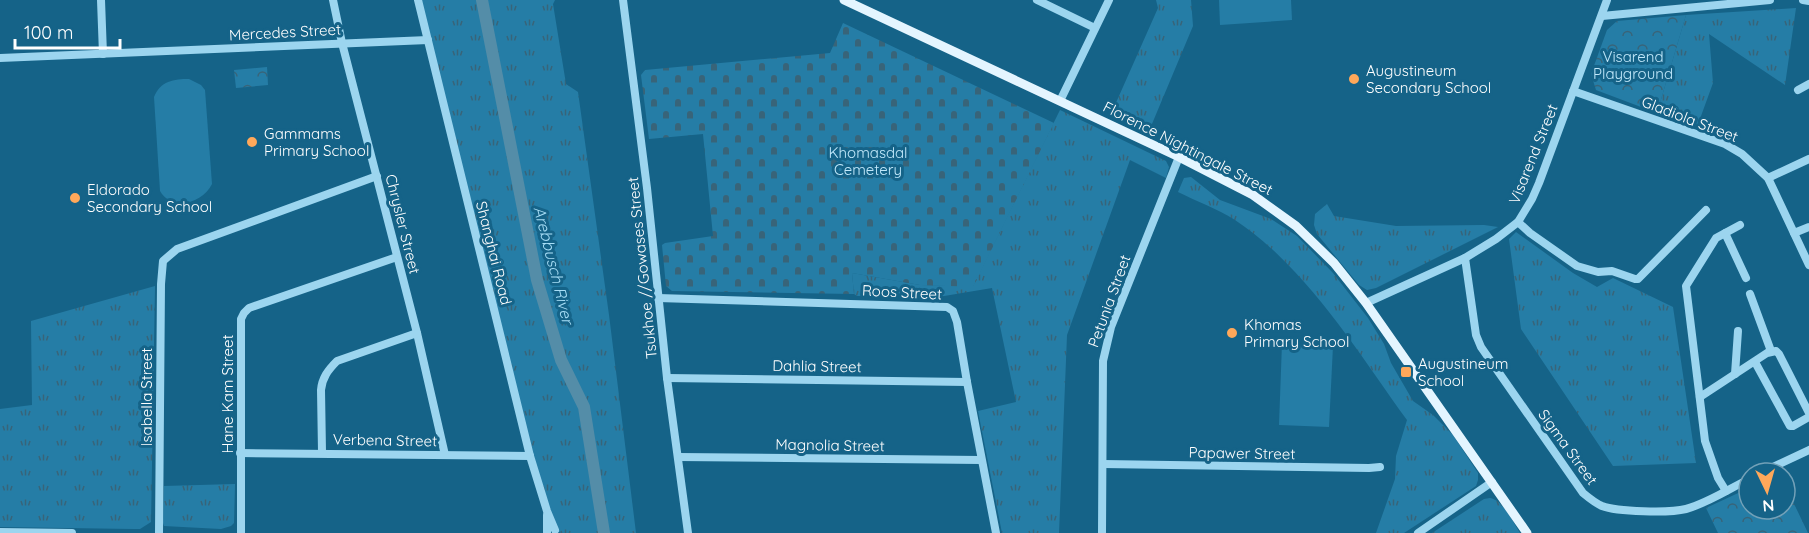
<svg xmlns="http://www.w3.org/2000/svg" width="1809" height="533" viewBox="0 0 1809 533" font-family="Quicksand,sans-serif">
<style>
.grass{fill:url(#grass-tufts)}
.cemetery{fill:url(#cemetery-stones)}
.park{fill:url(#park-crowns)}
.pitch{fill:#257da6}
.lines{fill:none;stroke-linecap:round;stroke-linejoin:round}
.river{stroke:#548da8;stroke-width:12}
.minor{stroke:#9cd5ef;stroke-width:8}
.major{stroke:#e4f5ff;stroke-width:9}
.poi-dot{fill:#ffa85a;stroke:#156388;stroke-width:2}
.labels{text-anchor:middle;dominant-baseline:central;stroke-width:6;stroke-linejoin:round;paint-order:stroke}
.street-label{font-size:15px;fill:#fff;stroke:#156388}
.park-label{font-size:15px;fill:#c2e9fb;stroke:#156388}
.poi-label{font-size:15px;fill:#fff;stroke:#156388;text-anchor:start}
.water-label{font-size:16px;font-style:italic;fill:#a8def6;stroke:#156388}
</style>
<defs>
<pattern id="grass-tufts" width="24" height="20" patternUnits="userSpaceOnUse" patternTransform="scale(1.5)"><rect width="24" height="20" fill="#257da6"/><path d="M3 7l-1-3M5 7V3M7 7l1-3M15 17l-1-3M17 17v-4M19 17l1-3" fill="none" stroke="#386479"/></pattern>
<pattern id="cemetery-stones" width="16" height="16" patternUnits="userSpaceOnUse" patternTransform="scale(1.5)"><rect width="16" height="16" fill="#257da6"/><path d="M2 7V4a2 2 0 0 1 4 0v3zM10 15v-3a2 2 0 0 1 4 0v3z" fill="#386479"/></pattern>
<pattern id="park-crowns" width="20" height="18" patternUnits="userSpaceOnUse" patternTransform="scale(1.5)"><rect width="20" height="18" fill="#257da6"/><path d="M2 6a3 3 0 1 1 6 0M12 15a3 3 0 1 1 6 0" fill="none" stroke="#386479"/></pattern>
</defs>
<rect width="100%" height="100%" fill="#156388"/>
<g class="grass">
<path d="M418 0H555L553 4 566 84 578 92 609 315 636 533H561L555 530 547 511Z"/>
<path d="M1156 0H1191L1193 26 1149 131 1111 114 1158 8Z"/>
<path d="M1796 8 1785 85 1709 34 1713 83 1697 127 1657 113 1686 15Z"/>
<path d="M1060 110 1166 161 1169 167 1166 178 1130 160 1067 335 1059 533H1002L978 411 1016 402 992 288 938 297 857 296 854 294 852 273 920 285 973 286Z"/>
<path d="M1191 177 1220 200 1271 219 1297 236 1333 273 1368 318 1384 344 1391 363 1413 401 1433 415 1453 435 1478 473V480L1476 486 1404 533H1376L1395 479 1396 456 1407 420C1357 351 1307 268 1235 220 1218 209 1196 201 1178 192L1184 178Z"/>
<path d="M1327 204 1334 216 1396 226 1484 225 1498 227 1376 288 1367 290 1359 285 1317 234 1314 225 1315 214Z"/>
<path d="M1516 232 1573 273 1597 287 1613 278 1673 307 1696 463 1613 466 1521 329 1509 239Z"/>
<path d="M155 286 151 522 140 529H134L0 527V409L32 405 31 321Z"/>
<path d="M235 484 234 523 231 526 221 529 164 526 163 523 164 486Z"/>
<path d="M1490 498C1503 500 1513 522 1520 533H1432L1484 499Z"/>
</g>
<path class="cemetery" d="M843 23 1054 123 973 287 920 285 852 273 854 294 672 291 666 286 662 245 665 243 713 236 703 134 649 139 641 75 645 70 830 53Z"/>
<g class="park">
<path d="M1686 15 1657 113 1596 90 1591 74 1607 30 1617 21Z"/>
<path d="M267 67 268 85 236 88 234 70Z"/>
<path d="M1785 485 1808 533H1718L1706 508 1749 488V509H1785Z"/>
</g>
<g class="pitch">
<path d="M1219 0H1291L1292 20 1220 25Z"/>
<path d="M189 79 201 85 205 90 212 184C203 203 172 212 160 191L154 97C160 81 174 79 189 79Z"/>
<path d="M1282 343 1333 346 1329 427 1279 425Z"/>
</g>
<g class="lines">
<path class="river" d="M482 0 537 280 561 360 584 407 604 533"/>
<g class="minor">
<path d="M101 0 103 54"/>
<path d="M333 0 342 43 417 333 445 455"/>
<path d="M418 0 530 456 547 511 555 530"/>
<path d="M623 0 647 188 667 378 688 533"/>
<path d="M1037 0 1095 28"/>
<path d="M1803 0 1809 1"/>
<path d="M1602 16 1770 0"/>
<path d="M0 58 428 40"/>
<path d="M1798 90 1809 84"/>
<path d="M1573 91 1725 144 1742 154 1768 178 1809 265"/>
<path d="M1060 101 1109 0"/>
<path d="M1768 178 1809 159"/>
<path d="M1518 222 1530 233 1577 266 1598 272 1612 271 1635 279H1638L1706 210"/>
<path d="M1725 233 1746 278"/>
<path d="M1794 233 1809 227"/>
<path d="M1465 258 1476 335 1481 347 1583 493C1589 498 1595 503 1602 506 1617 512 1670 513 1686 509 1708 503 1729 489 1749 479"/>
<path d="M1750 294 1771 351"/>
<path d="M658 298 947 307 953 311 957 322 967 382 996 533"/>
<path d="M1366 303 1465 258 1496 239 1518 222 1532 199 1539 183 1607 0"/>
<path d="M1755 362 1790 426H1793L1809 417"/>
<path d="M1735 374 1738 331"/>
<path d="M667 378 967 382"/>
<path d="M1700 397 1767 353 1776 351 1779 354 1809 413"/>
<path d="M322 452 321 390C322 378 328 370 337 361L417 333"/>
<path d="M240 453 530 456"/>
<path d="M678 457 981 460"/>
<path d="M1103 464 1369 468 1380 467"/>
<path d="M1760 473 1809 450"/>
<path d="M1726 491 1718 478 1705 441 1686 286 1716 238 1740 225"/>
<path d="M0 532 72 533"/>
<path d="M547 532V515"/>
<path d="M159 533 161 284 163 261 177 249 377 176"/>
<path d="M241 533V319L244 313 249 308 397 257"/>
<path d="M1102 533 1103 361 1111 327 1179 157"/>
<path d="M1418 533 1492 482"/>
</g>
<path class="major" d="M844 0 1179 157 1253 195 1296 226 1334 263 1366 303 1527 533"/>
</g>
<g class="poi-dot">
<circle cx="1354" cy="79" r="6"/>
<circle cx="252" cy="142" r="6"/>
<circle cx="75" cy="198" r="6"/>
<circle cx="1232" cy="333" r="6"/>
<rect x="1400" y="366" width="12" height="12" rx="3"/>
</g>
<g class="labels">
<g class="street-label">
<text transform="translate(285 32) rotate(-3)">Mercedes Street</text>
<text transform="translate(1690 119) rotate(21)">Gladiola Street</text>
<text transform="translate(1188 148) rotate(27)">Florence Nightingale Street</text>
<text transform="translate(1533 154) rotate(-68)">Visarend Street</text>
<text transform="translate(403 224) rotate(76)">Chrysler Street</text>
<text transform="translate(494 253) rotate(76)">Shanghai Road</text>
<text transform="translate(642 268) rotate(-96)">Tsukhoe //Gowases Street</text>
<text transform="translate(902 292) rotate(3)">Roos Street</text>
<text transform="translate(1109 301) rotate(-70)">Petunia Street</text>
<text transform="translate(817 366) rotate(1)">Dahlia Street</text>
<text transform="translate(227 394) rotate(-90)">Hane Kam Street</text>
<text transform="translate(146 397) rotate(-90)">Isabella Street</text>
<text transform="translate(385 440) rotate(1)">Verbena Street</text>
<text transform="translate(830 445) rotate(1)">Magnolia Street</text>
<text transform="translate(1568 447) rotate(54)">Sigma Street</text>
<text transform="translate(1242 453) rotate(1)">Papawer Street</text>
</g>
<g class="park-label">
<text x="1633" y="56">Visarend<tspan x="1633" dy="17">Playground</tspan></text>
<text x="868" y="152">Khomasdal<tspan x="868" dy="17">Cemetery</tspan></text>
</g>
<g class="poi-label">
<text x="1366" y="70">Augustineum<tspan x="1366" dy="17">Secondary School</tspan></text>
<text x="264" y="133">Gammams<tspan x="264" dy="17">Primary School</tspan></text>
<text x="87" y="189">Eldorado<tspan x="87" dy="17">Secondary School</tspan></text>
<text x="1244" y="324">Khomas<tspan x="1244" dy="17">Primary School</tspan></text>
<text x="1418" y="363">Augustineum<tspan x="1418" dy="17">School</tspan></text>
</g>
<g class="water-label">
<text transform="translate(554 265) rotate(76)">Arebbusch River</text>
</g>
</g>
<g transform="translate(1767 491) rotate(175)"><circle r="28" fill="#156388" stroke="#73a1b8" stroke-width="1.5"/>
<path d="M0-4.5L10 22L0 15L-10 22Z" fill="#ffa85a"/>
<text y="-9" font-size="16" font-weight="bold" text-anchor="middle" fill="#ffffff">N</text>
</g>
<path d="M15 39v9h105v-9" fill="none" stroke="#ffffff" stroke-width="3"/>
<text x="24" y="39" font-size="18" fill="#ffffff" stroke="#156388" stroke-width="4.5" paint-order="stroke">100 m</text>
</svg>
